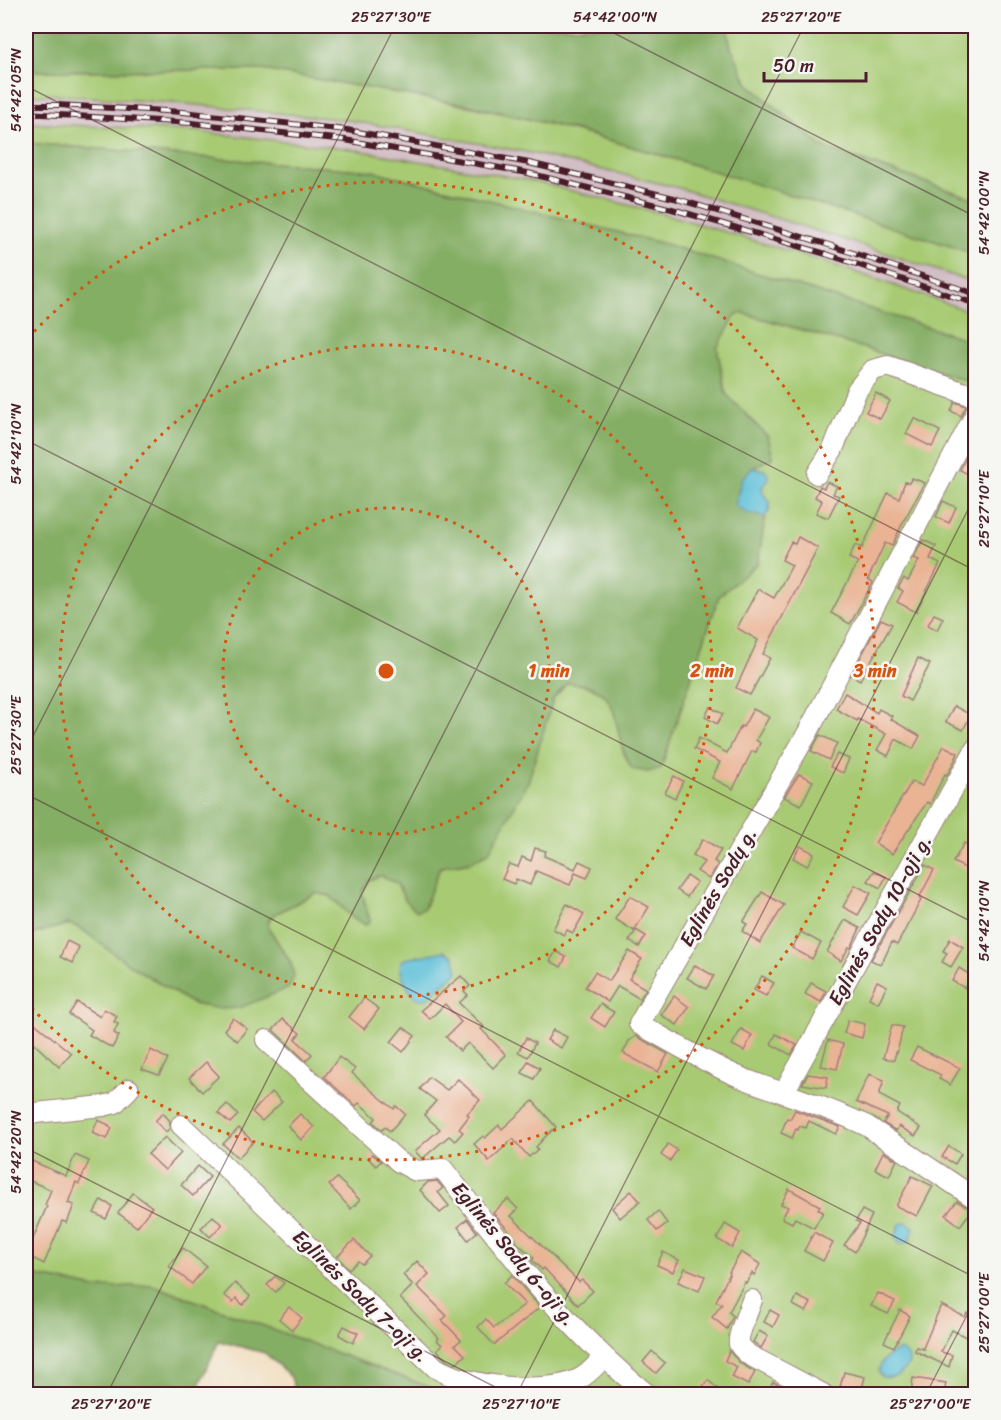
<svg xmlns="http://www.w3.org/2000/svg" width="1001" height="1420" viewBox="0 0 1001 1420" font-family="Sriracha,sans-serif">
<style>
.industrial{fill:#d2bec5}
.green{fill:#a7ca73;stroke:#78744f;stroke-width:1.5}
.forest{fill:#85ae65;stroke:#686648;stroke-width:1.5}
.water{fill:#59bed7;stroke:#526e81;stroke-width:1.5}
.building{fill:#eab394}
.lines{fill:none;stroke-linecap:round;stroke-linejoin:round}
.minor-casing{stroke:#9e807a;stroke-width:22}
.minor{stroke:#fff;stroke-width:20}
.rail-casing{stroke:#4a1f2b;stroke-width:6}
.rail{stroke:#f6f6f2;stroke-width:4;stroke-dasharray:11;stroke-linecap:butt}
.ticks{fill:none;stroke:#4a1f2b;stroke-width:1.5;stroke-opacity:0.45}
.ring{fill:none;stroke:#d8530f;stroke-width:3;stroke-dasharray:3 6}
.labels{text-anchor:middle;dominant-baseline:central;stroke-width:5;stroke-linejoin:round;paint-order:stroke}
.street-label{font-size:20px;fill:#4a1f2b;stroke:#f6f6f2}
.centre{fill:#d8530f;stroke:#f6f6f2;stroke-width:3}
.ring-label{font-size:18px;text-anchor:middle;font-weight:bold;fill:#d8530f;stroke:#f6f6f2;stroke-width:5;stroke-linejoin:round;paint-order:stroke}
.neatline{fill:none;stroke:#4a1f2b;stroke-width:2}
.ticks-label{font-size:15px;text-anchor:middle;fill:#4a1f2b}
</style>
<rect width="100%" height="100%" fill="#f6f6f2"/>
<filter id="ink" filterUnits="userSpaceOnUse"><feTurbulence type="fractalNoise" baseFrequency=".0167" numOctaves="2"/><feDisplacementMap in="SourceGraphic" scale="12" xChannelSelector="R" yChannelSelector="G"/><feConvolveMatrix kernelMatrix="1 2 1 2 8 2 1 2 1" color-interpolation-filters="sRGB"/></filter>
<filter id="wash" filterUnits="userSpaceOnUse"><feTurbulence type="fractalNoise" baseFrequency=".008" numOctaves="4" result="noise"/><feDisplacementMap in="SourceGraphic" scale="24" xChannelSelector="R" yChannelSelector="G"/><feGaussianBlur stdDeviation="1.35" result="paint"/><feColorMatrix in="noise" values="0 0 0 0 0 0 0 0 0 0 0 0 0 0 0 0 0 1.4 0 .05"/><feComposite in="paint" operator="in"/></filter>
<g filter="url(#wash)">
<rect width="100%" height="100%" fill="#f2e2c8"/>
<path class="industrial" d="M26 95H59L187 104 348 120 531 153 679 188 833 236 975 283V313L825 262 672 216 529 180 344 148 192 131 26 123Z"/>
<g class="green">
<path d="M727 26H975V199L824 148 748 84 730 45Z"/>
<path d="M263 70C366 88 470 103 571 130 707 166 841 211 975 254V283L833 236 679 188 531 153 348 120 187 104 59 95H26V71Z"/>
<path d="M26 123 192 131 345 148 529 180 672 216 825 262 975 313V342L665 244 373 171 26 143Z"/>
<path d="M743 313 867 349 975 384V1394H448L153 1285 96 1288 26 1274V936L69 924 80 928 128 964 193 1004 291 963 268 927 269 919 275 914 316 893 330 896 354 919 370 921 362 893 369 880 381 875 396 883 407 903 424 908 440 867 471 862 528 782 553 699 567 683C618 685 614 714 624 755L661 768 719 596 758 563 765 517 735 505C743 475 744 470 773 457L767 437 726 394 717 348 735 315Z"/>
</g>
<g class="forest">
<path d="M26 26H727L730 45 748 84 824 148 975 199V254L705 168 571 129 474 106 263 70 26 71Z"/>
<path d="M26 143 373 171 665 244 975 342V384L867 349 743 313 736 315 717 348 726 394 768 437 773 458C745 468 743 478 735 504L747 513 765 517 758 563 719 596 661 768 648 772 632 769C607 730 630 685 567 683L553 699 528 782 489 852 471 862 440 867 424 908 417 911 407 903 396 883 381 875 369 880 362 893 370 921 366 925 354 919 330 896 316 893 275 914 269 919 268 927 291 963 294 976 289 988 239 1008 221 1009 193 1004 128 964 80 928 68 924 26 936Z"/>
<path d="M26 1274 96 1288 152 1285 448 1394H296L291 1377 265 1353 219 1341 195 1394H26Z"/>
</g>
<g class="water">
<path d="M752 468 765 470 769 478 762 488 763 493 770 503 769 511 765 517 747 513 735 505 742 478Z"/>
<path d="M444 951 454 956 458 972 426 999C421 999 420 1000 416 997 408 992 398 970 401 962L405 959Z"/>
<path d="M906 1222 914 1227 910 1241 900 1244 895 1237 900 1224Z"/>
<path d="M898 1350C922 1356 902 1381 883 1377L879 1373C879 1360 888 1356 898 1350Z"/>
</g>
<g id="blocks">
<g class="building">
<path d="M876 393 890 401 880 419 866 412Z"/>
<path d="M955 402 966 406 961 416 951 411Z"/>
<path d="M914 418 940 431 932 447 906 434Z"/>
<path d="M967 455 975 459V464L970 475 960 470Z"/>
<path d="M912 478 925 483 903 522 892 546 885 543 868 579 873 582 850 624 831 613 858 562 849 558 855 545 862 548 888 493 899 498 905 482 909 483Z"/>
<path d="M827 482 837 486 833 494 839 496 828 518 816 513 822 501 815 497 820 486 824 488Z"/>
<path d="M943 501 956 507 949 523 936 517Z"/>
<path d="M798 537 818 548 763 654 770 658 750 695 736 688 758 640 737 628 758 589 774 598 792 565 782 560 791 542 795 544Z"/>
<path d="M923 540 936 546 930 559 940 564 916 612 897 602 903 591 898 588 904 578 908 581 919 560 913 558Z"/>
<path d="M934 614 943 618 937 630 928 625Z"/>
<path d="M881 619 892 624 860 680 851 675Z"/>
<path d="M918 658 930 664 910 701 901 696Z"/>
<path d="M845 693 877 713 879 709 892 716 890 719 920 736 913 749 896 739 888 756 877 750 886 734 858 719 857 721 836 709Z"/>
<path d="M954 706 971 715 963 730 946 722Z"/>
<path d="M710 707 723 714 717 724 705 717Z"/>
<path d="M753 709 769 717 756 740 760 743 756 752 752 751 733 789 712 778 720 762 694 749 699 738 727 753 741 726 743 727Z"/>
<path d="M820 735 837 743 829 760 811 751Z"/>
<path d="M944 746 958 753 953 764 947 775 945 774 930 804 927 802 892 854 875 843 912 781 922 786Z"/>
<path d="M837 754 849 759 843 773 830 767Z"/>
<path d="M799 774 813 781 801 805 784 797Z"/>
<path d="M674 776 683 781 675 798 665 793Z"/>
<path d="M703 839 721 850 714 861 718 864 709 879 697 871 704 862 693 855Z"/>
<path d="M964 843 974 848 968 858 974 861 969 870 953 862Z"/>
<path d="M800 846 814 853 807 866 793 858Z"/>
<path d="M535 848 546 851 544 856 575 869 579 861 592 867 587 878 575 873 570 885 536 871 530 885 516 879 514 884 502 879 509 864 518 867 522 857 531 861Z"/>
<path d="M925 865 934 870 919 898 921 900 897 945 892 942 881 965 871 960Z"/>
<path d="M874 871 886 877 880 888 868 881Z"/>
<path d="M687 876 697 882 687 897 677 890Z"/>
<path d="M855 885 871 893 858 915 843 907Z"/>
<path d="M762 892 784 905 760 943 742 931 747 924 743 922Z"/>
<path d="M630 896 649 907 634 931 615 919Z"/>
<path d="M567 904 584 914 573 933 567 930 564 935 553 929Z"/>
<path d="M845 920 860 928 851 948 849 947 841 961 827 952Z"/>
<path d="M636 930 646 936 639 947 629 941Z"/>
<path d="M801 932 821 943 812 959 792 948Z"/>
<path d="M950 939 963 947 951 967 942 962 947 953 943 951Z"/>
<path d="M67 941 79 947 72 963 60 957Z"/>
<path d="M556 951 566 957 561 967 550 961Z"/>
<path d="M629 951 642 959 629 979 646 989 640 999 618 986 608 1002 585 987 595 972 609 981Z"/>
<path d="M695 965 714 976 706 989 687 978Z"/>
<path d="M959 968 972 976 965 988 952 981Z"/>
<path d="M461 976 470 986 464 991 468 995 459 1003 484 1027 481 1029 506 1055 493 1068 468 1043 460 1051 446 1037 461 1022 445 1004 430 1019 421 1010Z"/>
<path d="M762 976 774 983 766 996 754 990Z"/>
<path d="M877 981 887 986 878 1003 869 998Z"/>
<path d="M811 983 826 991 821 1002 805 994Z"/>
<path d="M674 996 689 1007 677 1025 661 1015Z"/>
<path d="M364 998 379 1009 364 1029 349 1017Z"/>
<path d="M77 1002 100 1017 104 1009 117 1016 114 1022 118 1024 114 1033 119 1036 112 1048 89 1035 92 1030 69 1014Z"/>
<path d="M600 1004 614 1012 605 1027 591 1018Z"/>
<path d="M26 1016 71 1053 59 1067 26 1036Z"/>
<path d="M233 1018 247 1029 237 1041 224 1030Z"/>
<path d="M283 1019 300 1033 295 1039 312 1054 306 1061 273 1030Z"/>
<path d="M848 1020 865 1024 862 1038 844 1033Z"/>
<path d="M892 1025 903 1027 897 1053 896 1052 894 1060 883 1058Z"/>
<path d="M403 1027 415 1036 403 1052 391 1042Z"/>
<path d="M741 1029 752 1035 744 1051 732 1045Z"/>
<path d="M553 1030 567 1037 561 1048 547 1040Z"/>
<path d="M776 1034 797 1045 791 1055 771 1044Z"/>
<path d="M636 1036 668 1054 658 1072 623 1053 629 1041Z"/>
<path d="M526 1038 535 1043 528 1057 518 1052Z"/>
<path d="M828 1040 843 1044 837 1069 821 1066Z"/>
<path d="M917 1047 960 1068 950 1085 939 1079 941 1075 910 1060Z"/>
<path d="M151 1050 168 1059 159 1075 142 1069Z"/>
<path d="M339 1057 355 1069 352 1073 370 1089 394 1109 396 1106 405 1114 390 1131 385 1127 382 1130 373 1122 376 1118 359 1103 356 1106 324 1077Z"/>
<path d="M528 1061 540 1068 534 1079 522 1073Z"/>
<path d="M206 1062 219 1076 202 1092 189 1078Z"/>
<path d="M808 1074 828 1077 826 1088 802 1084Z"/>
<path d="M869 1074 884 1080 879 1095 900 1106 897 1112 921 1128 915 1136 899 1126 896 1131 883 1123 888 1116 856 1102Z"/>
<path d="M429 1077 447 1090 458 1079 480 1100 467 1114 469 1116 459 1129 463 1132 455 1141 449 1136 422 1159 415 1151 440 1129 424 1115 436 1101 420 1089Z"/>
<path d="M272 1092 282 1102 262 1121 252 1112Z"/>
<path d="M533 1101 556 1127 546 1136 536 1147 538 1149 529 1157 513 1139 489 1161 474 1144 483 1136 485 1138 499 1125 502 1129Z"/>
<path d="M227 1104 238 1115 230 1123 218 1113Z"/>
<path d="M795 1110 840 1127 836 1134 809 1121 806 1128 800 1126 798 1130 796 1129 792 1138 781 1133 787 1118 790 1119Z"/>
<path d="M163 1113 170 1121V1128L166 1132 155 1121Z"/>
<path d="M300 1114 314 1127 301 1140 288 1126Z"/>
<path d="M98 1120 109 1125V1127L112 1128 107 1139 92 1133Z"/>
<path d="M239 1128 253 1142 238 1158 223 1144Z"/>
<path d="M165 1137 181 1153 165 1170 148 1154Z"/>
<path d="M668 1144 677 1150 670 1161 661 1155Z"/>
<path d="M949 1146 961 1154 955 1164 942 1157Z"/>
<path d="M883 1152 897 1160 889 1176 875 1169Z"/>
<path d="M372 1154 381 1161 376 1166 368 1158Z"/>
<path d="M75 1155 89 1161 79 1184 76 1182 68 1203 74 1205 67 1223 62 1221 44 1264 26 1255 47 1206 45 1205 51 1190 26 1179V1162L31 1164 32 1161 66 1176Z"/>
<path d="M198 1166 210 1177 193 1196 181 1185Z"/>
<path d="M912 1176 933 1186 917 1216 896 1206Z"/>
<path d="M337 1178 360 1200 351 1209 329 1185Z"/>
<path d="M437 1181 443 1188 438 1192 449 1206 440 1213 420 1190 428 1182Z"/>
<path d="M789 1189 820 1206 818 1209 823 1212 814 1228 795 1218 792 1223 782 1218 788 1207 781 1204Z"/>
<path d="M631 1191 640 1201 620 1218 612 1208Z"/>
<path d="M133 1193 152 1207 137 1227 118 1213Z"/>
<path d="M508 1199 518 1209 511 1216 579 1282 582 1280 593 1291 578 1305 544 1268 542 1270 532 1260 534 1258 515 1241 516 1239 493 1213Z"/>
<path d="M101 1200 112 1206 106 1219 94 1213Z"/>
<path d="M957 1201 972 1210 960 1226 946 1215Z"/>
<path d="M862 1210 872 1215 855 1252 844 1245 860 1223 856 1221Z"/>
<path d="M658 1211 667 1223 657 1231 648 1220Z"/>
<path d="M213 1216 222 1225 210 1237 201 1228Z"/>
<path d="M467 1219 477 1232 468 1240 458 1227Z"/>
<path d="M725 1224 740 1233 732 1248 717 1239Z"/>
<path d="M814 1232 833 1243 823 1261 804 1251Z"/>
<path d="M354 1240 370 1256 362 1264 358 1261 349 1269 337 1257Z"/>
<path d="M183 1248 206 1266 192 1284 169 1266Z"/>
<path d="M663 1252 679 1260 673 1272 657 1265Z"/>
<path d="M741 1252 760 1264 754 1275 752 1273 746 1283 745 1282 729 1312 733 1316 727 1329 712 1317 722 1304 716 1301 730 1273 729 1272Z"/>
<path d="M417 1261 429 1274 417 1286 447 1316 442 1320 461 1340 455 1345 465 1355 456 1364 446 1360 437 1350 442 1345 437 1340 439 1338 400 1298 413 1285 403 1275Z"/>
<path d="M685 1268 705 1276 699 1291 678 1282Z"/>
<path d="M512 1275 540 1307 494 1345 478 1327 486 1319 494 1328 525 1304 504 1283Z"/>
<path d="M275 1276 284 1283 276 1292 267 1285Z"/>
<path d="M235 1283 250 1296 243 1305 236 1298 233 1302 224 1295Z"/>
<path d="M878 1293 895 1301 888 1314 871 1306Z"/>
<path d="M797 1296 811 1303 806 1312 793 1305Z"/>
<path d="M941 1305 965 1317 967 1313 975 1317V1328L970 1339 952 1330 941 1352 952 1355 949 1367 915 1351 916 1347 924 1349 923 1348Z"/>
<path d="M289 1307 302 1318 292 1330 279 1319Z"/>
<path d="M770 1310 779 1315 773 1327 764 1322Z"/>
<path d="M900 1310 910 1316 894 1347 884 1342Z"/>
<path d="M344 1326 358 1333 353 1343 339 1335Z"/>
<path d="M759 1331 768 1336 761 1348 753 1342Z"/>
<path d="M652 1351 665 1363 656 1373 643 1362Z"/>
<path d="M729 1351 741 1364 755 1372 748 1385 732 1377 737 1367 725 1361Z"/>
<path d="M844 1372 865 1377 861 1392 840 1387Z"/>
<path d="M913 1378 946 1383 944 1395 911 1393Z"/>
<path d="M708 1380 717 1388 712 1395H696Z"/>
<path d="M773 1382 798 1395H766Z"/>
</g>
</g>
</g>
<g filter="url(#ink)">
<use href="#blocks" fill-opacity="0" stroke="#9e807a" stroke-width="1.5"/>
<g class="lines">
<g class="minor-casing">
<g id="minor">
<path d="M976 413 808 732 639 1024C673 1043 706 1063 742 1078 783 1094 826 1106 867 1126L976 1199"/>
<path d="M817 474 833 449 857 390 873 370 888 366 976 397"/>
<path d="M266 1040 399 1162 416 1171 443 1169C503 1246 570 1333 647 1394"/>
<path d="M784 1092 976 748"/>
<path d="M26 1114 103 1106 115 1103 129 1089"/>
<path d="M181 1125 436 1368C466 1387 546 1395 579 1379 589 1374 596 1365 603 1358"/>
<path d="M752 1300C749 1310 737 1335 739 1344 741 1348 746 1352 749 1355L823 1394"/>
</g>
</g>
<use href="#minor" class="minor"/>
<g class="rail-casing">
<g id="rail">
<path d="M26 105H58L183 112 347 130 529 163 674 198 829 245 976 294"/>
<path d="M26 113 192 123 345 140 528 173 672 209 826 254 976 304"/>
</g>
</g>
<use href="#rail" class="rail"/>
</g>
</g>
<path class="ticks" d="M600 26 976 217M26 86 976 571M26 440 976 924M26 750 395 26M26 794 976 1278M26 1148 509 1394M107 1394 804 26M517 1394 976 494M926 1394 976 1298"/>
<g class="ring">
<circle cx="386" cy="671" r="163"/>
<circle cx="386" cy="671" r="326"/>
<path d="M28 338A489 489 0 1 1 28 1004"/>
</g>
<g class="labels">
<g class="street-label">
<text transform="translate(718 887) rotate(-60)">Eglinės Sodų g.</text>
<text transform="translate(880 920) rotate(-61)">Eglinės Sodų 10-oji g.</text>
<text transform="translate(514 1254) rotate(50)">Eglinės Sodų 6-oji g.</text>
<text transform="translate(361 1296) rotate(44)">Eglinės Sodų 7-oji g.</text>
</g>
</g>
<circle cx="386" cy="671" r="9" class="centre"/>
<g class="ring-label">
<text x="549" y="677">1 min</text>
<text x="712" y="677">2 min</text>
<text x="875" y="677">3 min</text>
</g>
<rect width="1001" height="1420" fill="none" stroke="#f6f6f2" stroke-width="66"/>
<path d="M764 72v9h102v-9" fill="none" stroke="#4a1f2b" stroke-width="3"/>
<text x="773" y="72" font-size="18" fill="#4a1f2b" stroke="#f6f6f2" stroke-width="4.5" paint-order="stroke">50 m</text>
<rect x="33" y="33" width="935" height="1354" class="neatline"/>
<g class="ticks-label">
<text x="391" y="22">25°27'30"E</text>
<text x="615" y="22">54°42'00"N</text>
<text x="801" y="22">25°27'20"E</text>
<text transform="translate(16 90) rotate(-90)" y="5">54°42'05"N</text>
<text transform="translate(984 213) rotate(-90)" y="5">54°42'00"N</text>
<text transform="translate(16 444) rotate(-90)" y="5">54°42'10"N</text>
<text transform="translate(984 509) rotate(-90)" y="5">25°27'10"E</text>
<text transform="translate(16 735) rotate(-90)" y="5">25°27'30"E</text>
<text transform="translate(984 921) rotate(-90)" y="5">54°42'10"N</text>
<text transform="translate(16 1152) rotate(-90)" y="5">54°42'20"N</text>
<text transform="translate(984 1313) rotate(-90)" y="5">25°27'00"E</text>
<text x="111" y="1409">25°27'20"E</text>
<text x="521" y="1409">25°27'10"E</text>
<text x="930" y="1409">25°27'00"E</text>
</g>
</svg>
